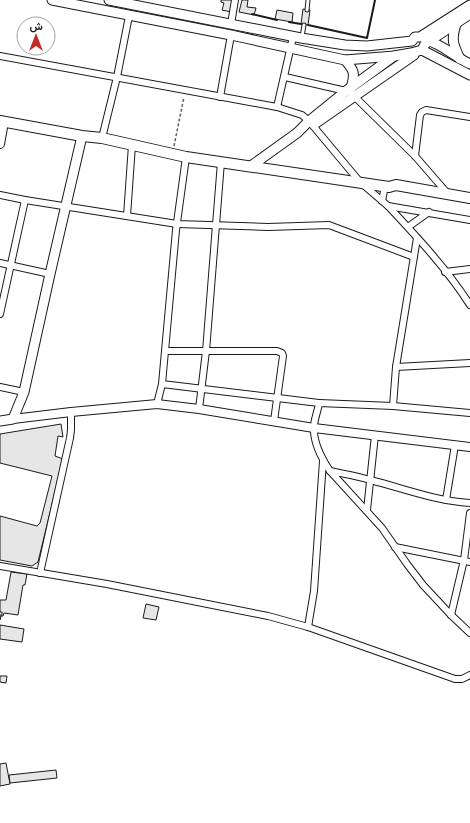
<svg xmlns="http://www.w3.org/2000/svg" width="470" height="823" viewBox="0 0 470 823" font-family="'Space Grotesk',Vazirmatn,sans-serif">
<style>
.building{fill:#e6e6e6;stroke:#1a1a1a}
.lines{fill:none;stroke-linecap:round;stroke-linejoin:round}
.service-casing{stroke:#1a1a1a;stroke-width:5}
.minor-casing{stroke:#1a1a1a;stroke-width:8}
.tertiary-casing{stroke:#1a1a1a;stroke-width:10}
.secondary-casing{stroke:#1a1a1a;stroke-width:11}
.primary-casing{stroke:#1a1a1a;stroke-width:12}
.path{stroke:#5f5f5f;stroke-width:1.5;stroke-dasharray:3 2;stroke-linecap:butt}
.service{stroke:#fff;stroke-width:3}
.minor{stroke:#fff;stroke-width:6}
.tertiary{stroke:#fff;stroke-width:8}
.secondary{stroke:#fff;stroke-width:9}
.primary{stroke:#fff;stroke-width:10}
.wall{stroke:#1a1a1a;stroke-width:2}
</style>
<rect width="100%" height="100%" fill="#fff"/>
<g class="building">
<path d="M221 0H233L231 12 222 10 224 3 221 2Z"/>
<path d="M242 0H248L247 7 256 8 254 15 239 12Z"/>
<path d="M303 9 310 10 308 25 301 24Z"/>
<path d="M277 10 293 13 292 22 275 19Z"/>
<path d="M61 424 63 437 58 436 55 456 63 459 38 562 32 566 0 560V516L37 526 40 523 52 476 0 463V434Z"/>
<path d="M11 572 27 574 25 585H23L18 615 4 613 3 616H1L0 620V615H2V612H0V600H6Z"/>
<path d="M146 604 159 607 156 620 143 618Z"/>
<path d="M0 625 24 629 22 642 0 639Z"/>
<path d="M0 676H7L6 683 0 682Z"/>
<path d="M6 763 10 784 0 786V764Z"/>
<path d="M56 770 57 778 10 783 9 775Z"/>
</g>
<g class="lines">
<g class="service-casing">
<g id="service">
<path d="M307 10 308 0"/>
<path d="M302 37 304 25"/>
</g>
</g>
<g class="minor-casing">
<g id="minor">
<path d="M231 24 235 0"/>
<path d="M0 56 277 107 302 115 309 121 360 182 388 206 470 220"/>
<path d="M285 77 346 91 354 96 415 156 448 194"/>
<path d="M220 97 231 35"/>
<path d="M277 107 293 37"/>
<path d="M102 138 117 77 129 16"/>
<path d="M415 156 420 115 422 112 426 110 470 117"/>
<path d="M0 195 25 200 177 224 268 227 329 225 414 257"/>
<path d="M382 201 385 186"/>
<path d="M388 206C417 237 447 269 470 305"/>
<path d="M127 216 132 145"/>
<path d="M408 227 429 212"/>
<path d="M0 263 50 274"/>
<path d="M445 272 470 269"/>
<path d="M0 314 25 200"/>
<path d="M165 351H277L282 353 283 356 274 421"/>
<path d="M396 367 470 363"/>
<path d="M162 384 319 403"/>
<path d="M0 387 24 392"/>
<path d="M157 404 162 384 176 230 186 157"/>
<path d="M393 406 396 367 417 238"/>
<path d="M199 409 206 351 221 162"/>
<path d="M470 413 393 406 319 403C318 411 314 419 314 427 313 442 322 459 330 471L382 528 407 564 423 585 451 615 470 633"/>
<path d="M330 471C344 474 357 476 370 480 403 488 435 501 470 503"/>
<path d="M446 500 455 445"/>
<path d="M367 510 375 435"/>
<path d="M395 547 470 562"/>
<path d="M0 566 107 584 268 616 308 627 455 679H462L470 675"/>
<path d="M40 573 70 438 71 430V412"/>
<path d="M451 615 464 560 470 513"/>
<path d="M308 627 314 591 323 461"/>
</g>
</g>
<g class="tertiary-casing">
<g id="tertiary">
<path d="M0 144 4 122"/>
<path d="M13 419 71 412 157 404 199 409 314 428 470 447"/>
</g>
</g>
<g class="secondary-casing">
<g id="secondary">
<path d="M52 0 231 35 345 60 394 56 411 53 422 50 425 44 470 14"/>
<path d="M109 0 301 38 345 45 367 46 412 41 415 37H420L470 5"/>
<path d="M456 24C451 40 453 44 460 59"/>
<path d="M426 40C442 44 455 57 470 64"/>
<path d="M422 50 470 75"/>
<path d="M345 60C355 71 355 74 351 88"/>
<path d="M316 123 414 55"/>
<path d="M251 166 297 133 309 121 346 91 394 56"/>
<path d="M0 421 13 419 24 392 50 274 82 136"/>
</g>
</g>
<g class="primary-casing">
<path id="primary" d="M0 121 82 136 102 138 186 157 389 187 396 185 470 198"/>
</g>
<path class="path" d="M174 146 184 97"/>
<use href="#service" class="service"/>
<use href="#minor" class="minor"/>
<use href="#tertiary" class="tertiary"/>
<use href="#secondary" class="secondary"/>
<use href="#primary" class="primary"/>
<g class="wall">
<path d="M252 14 277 20"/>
<path d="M289 22 301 24"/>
<path d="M308 25 367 38 375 0"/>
</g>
</g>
<g transform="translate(36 36)"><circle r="19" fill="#ffffff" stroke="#a3a3a3"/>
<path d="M0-3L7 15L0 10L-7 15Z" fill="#c62828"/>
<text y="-6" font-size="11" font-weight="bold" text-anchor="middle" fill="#1a1a1a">ش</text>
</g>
</svg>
